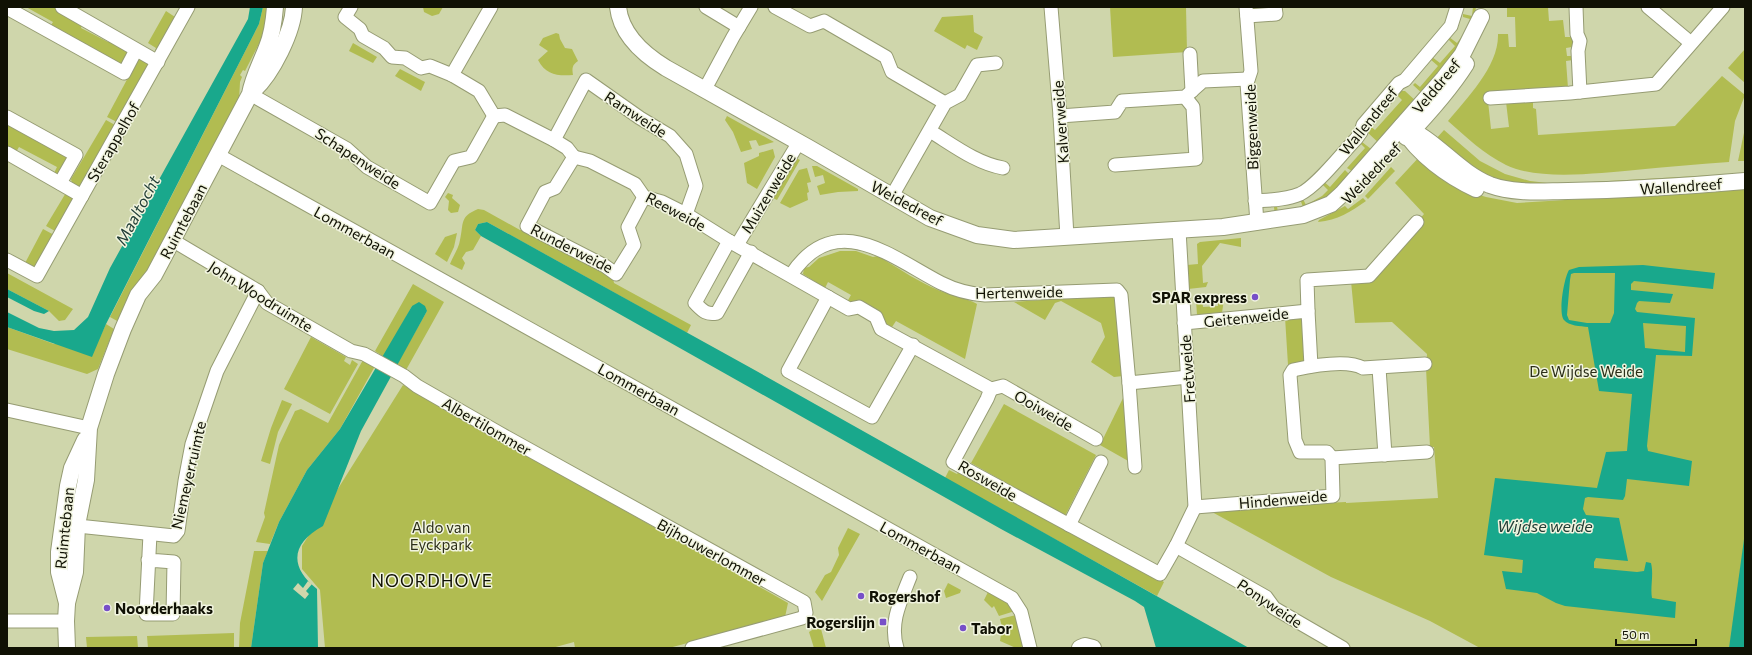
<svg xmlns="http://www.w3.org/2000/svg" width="1752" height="655" viewBox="0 0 1752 655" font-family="Commissioner,sans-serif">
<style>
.green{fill:#b1bc51}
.water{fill:#19a88c;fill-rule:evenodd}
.pier{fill:#cfd6ab}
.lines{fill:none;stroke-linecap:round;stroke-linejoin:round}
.minor-casing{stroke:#969c73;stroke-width:15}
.tertiary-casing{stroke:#969c73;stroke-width:18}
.minor{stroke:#fff;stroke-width:13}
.tertiary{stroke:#fff;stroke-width:16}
.poi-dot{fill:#774fc8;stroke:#f1f4df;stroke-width:1.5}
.labels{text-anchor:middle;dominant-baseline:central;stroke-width:3;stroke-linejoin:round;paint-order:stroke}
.street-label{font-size:15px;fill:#101104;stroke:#f1f4df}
.poi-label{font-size:15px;font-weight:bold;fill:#101104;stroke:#f1f4df;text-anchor:start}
.park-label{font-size:15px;fill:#2c2f19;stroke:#f1f4df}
.water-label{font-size:16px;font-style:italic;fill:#233f37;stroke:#f1f4df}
.quarter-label{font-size:17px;letter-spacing:1px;fill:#101104;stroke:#f1f4df}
</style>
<rect width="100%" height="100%" fill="#cfd6ab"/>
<g class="green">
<path d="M26 7H56L83 22 81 28 108 42 111 37 129 50 122 65 50 27 53 22Z"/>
<path d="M263 7H270L268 26 245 71 243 70 240 75 242 77 240 82 239 101 119 322 110 317 259 24Z"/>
<path d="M423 7H443L439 14 432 16 424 12Z"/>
<path d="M1110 7H1186L1187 52 1113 57Z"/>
<path d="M1473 7H1476C1472 43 1446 68 1424 95L1413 85 1415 83 1420 87 1438 66 1430 59 1432 57 1440 63 1455 46 1448 39 1449 37 1457 43 1465 32 1470 19 1463 17V14L1472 16Z"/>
<path d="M1507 7H1548L1549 21 1563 20 1565 37H1571L1575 43 1572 47 1566 48 1567 56H1573V60L1566 61 1568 88 1487 92 1491 129 1509 127 1506 102 1533 100V108L1536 109 1538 135 1675 126 1722 76 1745 95 1735 121 1729 162C1697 164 1666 167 1635 170 1599 173 1538 181 1506 165 1484 154 1466 137 1448 121 1467 98 1499 66 1498 34H1508L1509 47H1516L1515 17H1507Z"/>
<path d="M166 11 175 17 157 51H155L156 48 148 43Z"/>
<path d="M973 15 974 32 983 37 977 50 967 45 965 49 934 31 942 17Z"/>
<path d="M556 33 559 34 560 39 565 48 572 49 578 61C572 65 572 68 573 75 557 76 546 75 538 60L548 51 539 45 543 38Z"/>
<path d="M353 43 377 57 373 63 349 51Z"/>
<path d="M1745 49V83L1728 68Z"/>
<path d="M139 57 151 60 119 123 107 117Z"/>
<path d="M400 69 425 82 421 91 395 76Z"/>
<path d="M1401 91H1405L1417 102 1381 145 1367 132 1369 125 1375 130 1402 100 1397 95Z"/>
<path d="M727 116 774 142 759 146 756 140 749 141 752 149 741 152 733 132 725 120Z"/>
<path d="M106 120 115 125 80 187 72 183 71 179Z"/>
<path d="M7 122 67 156 69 159 59 175 54 173 57 167 19 147 16 152 7 147Z"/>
<path d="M1745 128V161H1738Z"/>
<path d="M1444 130 1480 161 1505 174 1530 181 1556 184 1715 175V178L1536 189 1488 180 1435 140Z"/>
<path d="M1362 142 1375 152 1352 171 1347 168 1365 148 1360 143Z"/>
<path d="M773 149 775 157 757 189 747 183 744 163 759 156V153Z"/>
<path d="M1421 155 1473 193 1486 197 1517 203 1745 189V648H1480L1430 621 1331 577 1212 512 1305 504 1346 502V503L1438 498 1434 447H1430L1426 368 1427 354 1392 322 1355 323 1351 281 1386 258 1424 214 1395 183Z"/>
<path d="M796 158 800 160 777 200 773 198Z"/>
<path d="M812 166H817L858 189V191L838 192 820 195 817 186 825 183 823 175 815 177Z"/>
<path d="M1391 167 1395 171 1368 199 1365 196Z"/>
<path d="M807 168 811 182 807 183 809 192 807 193 808 200 790 208 780 203 799 170Z"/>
<path d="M1345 170 1349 174 1333 191 1336 195C1317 209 1298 215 1275 217L1274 207 1277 206 1278 213 1296 210 1303 207 1300 199 1302 197 1306 205 1322 196 1328 190 1321 183 1323 181 1330 187Z"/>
<path d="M67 191 76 196 55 231 46 226Z"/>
<path d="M448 193 453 195 452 198 460 205 458 212 451 213 448 210 449 201 445 197Z"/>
<path d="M1363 198 1366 201C1350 212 1338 220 1318 222L1319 220 1345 206 1348 209Z"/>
<path d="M478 209 484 210 520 230H527L613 278 614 283 691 325 687 333 487 222 478 224 475 230 481 236 473 250 466 252 462 258 465 263 462 270 450 264C453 256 459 248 460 240 464 223 459 217 478 209Z"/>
<path d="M43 229 56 236 35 268 24 265Z"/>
<path d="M457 233 454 247 447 262 435 254 445 237Z"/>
<path d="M1241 238V247L1220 243 1202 266 1203 283 1208 282 1206 287 1188 289 1187 265 1198 264 1197 244 1200 242Z"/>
<path d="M840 251H856L873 257 882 255 884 256 883 259C901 270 919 282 938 290 947 294 972 300 977 304L965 359 896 321 892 327 847 302 851 295 828 282 825 288 803 274 804 268 809 267 819 258Z"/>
<path d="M7 273 73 309 65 320 59 321 49 311 7 289Z"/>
<path d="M413 284 444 302 406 370 397 364 427 311 412 306 384 357 375 351Z"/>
<path d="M1115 295 1123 376 1114 377 1091 362 1105 337 1101 323 1061 301 1055 303 1045 320 1014 302Z"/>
<path d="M1202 299 1203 307 1218 306V300L1224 299 1222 313 1197 315 1196 300Z"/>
<path d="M1285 317H1302L1306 359 1303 363 1288 365Z"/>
<path d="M106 324 114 329 98 369 87 374 7 349V327L54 344 101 335Z"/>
<path d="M311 337 346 357 344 361 350 365 352 360 358 364 330 414 284 389Z"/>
<path d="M363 360 375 366 340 429 307 470 279 522 270 544 256 542 265 517 264 513 279 445 295 411 301 409 328 423Z"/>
<path d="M403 385 788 603 785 617 669 648H575L574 642 552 648H325L320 590 302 569V546Z"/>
<path d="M1125 394 1130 462 1100 445Z"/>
<path d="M282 400 292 404 278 432 270 464 261 461 271 428Z"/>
<path d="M1004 404 1096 455 1065 516 971 463Z"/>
<path d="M949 470 957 474 960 470 1164 582 1157 596 945 478Z"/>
<path d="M848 528 860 534 822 601 815 592 825 575 831 572 839 555 838 548Z"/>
<path d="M254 551H268L263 563 251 648H239L240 623Z"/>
<path d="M948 583 961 590 960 593 946 598 944 591Z"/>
<path d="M989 590 1009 602 1015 611 999 616 994 606 992 608 984 600Z"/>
<path d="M1016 615 1025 646 1016 648 1000 641 1002 627 1000 619Z"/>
<path d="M820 625 826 648H814L809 632Z"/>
<path d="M234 633V648H148L147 636Z"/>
<path d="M137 636 138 648H87L86 637Z"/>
</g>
<g class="water">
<path d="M250 7H263L259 24 106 324 92 357 7 327V312L39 328 54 331 74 330 88 317 110 268 248 19Z"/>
<path d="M487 222 751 368 1249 648H1156L1144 607 1135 601 1001 529 481 236 475 230 478 224Z"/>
<path d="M1643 265 1715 273 1713 289 1634 281 1631 284V290L1673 294 1670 303 1639 301 1637 303 1635 309 1637 312 1695 318 1692 356 1656 355 1647 446 1648 451 1692 461 1689 486 1627 479 1625 496 1623 500 1588 497 1585 498 1583 509 1586 515 1619 518 1628 561 1596 558 1594 562V568L1637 572 1644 571 1646 562 1651 563C1654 575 1650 587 1652 598L1676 602 1675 618 1565 606 1556 603 1537 593 1506 589 1502 571 1522 573 1523 560 1484 555 1495 478 1597 488 1606 452 1627 451 1632 394 1599 391 1588 327C1580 326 1569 326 1564 320 1558 313 1564 278 1569 270L1579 267ZM1574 273H1615L1614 313 1610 323H1587L1569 320 1567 315 1570 280 1571 274ZM1643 323 1686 326 1685 352 1645 348Z"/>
<path d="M7 289 49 311 44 314 34 311 7 297Z"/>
<path d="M419 302 425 306 427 311 361 431 323 526C292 543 288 566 317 589L318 648H251L263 563 279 522 307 470 340 429 412 306Z"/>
<path d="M1745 532V648H1729Z"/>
</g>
<path class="pier" d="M308 581 312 584 306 591 309 594 305 599 293 589 298 583 303 588Z"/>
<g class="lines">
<g class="minor-casing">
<g id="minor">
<path d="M62 7 158 62"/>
<path d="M351 7 345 17 360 29 363 36 384 48 392 57 405 58 421 68 430 66 452 75 479 91 494 116"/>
<path d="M706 7 739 27"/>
<path d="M775 7 810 26 824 21 886 57 892 72 945 103"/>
<path d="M1051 7 1060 116 1067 237"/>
<path d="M1246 7 1251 71 1247 83 1257 223"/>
<path d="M1576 7 1577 34 1580 41 1578 51 1580 92"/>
<path d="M1648 7 1691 43"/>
<path d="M7 8 124 73 136 50"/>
<path d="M1247 16 1276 14 1275 7"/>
<path d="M1190 54 1192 91"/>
<path d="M452 75 491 7"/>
<path d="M705 89 733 37 751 7"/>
<path d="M250 94 347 149 367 167 430 203 454 161 471 157 494 116"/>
<path d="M1490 98 1570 93 1656 84 1723 7"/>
<path d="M494 116 505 115 554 140 567 148 574 157"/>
<path d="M1060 116 1115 112 1122 101 1185 97 1203 81 1248 79"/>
<path d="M7 117 76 155 60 183"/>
<path d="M930 131C953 145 976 163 1003 168"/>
<path d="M554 140 586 80 640 118 670 136 686 154 696 186 686 214"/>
<path d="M7 153 82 196"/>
<path d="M218 155 1012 598 1021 612 1030 648"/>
<path d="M574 157 590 161 635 184 644 197 662 202 686 214 729 241 849 309 859 307 876 317 881 329 991 389 987 399 953 462 1160 574 1176 546 1195 507 1179 230"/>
<path d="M574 157 555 188 545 192 527 226 605 266 616 274 634 245 628 227 644 197"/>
<path d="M1115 165 1196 159 1193 107 1185 97"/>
<path d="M892 196 945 103 960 95 977 65 996 63"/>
<path d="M1255 201C1270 200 1286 200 1300 194 1317 186 1342 153 1356 139L1361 132 1363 125 1399 83 1405 80 1451 26 1457 7"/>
<path d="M172 240 258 291 267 303 351 351 364 354 404 376 417 386 499 433 804 602 806 613 802 618 692 648"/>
<path d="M729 241 695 303C703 311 706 315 717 313L751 252"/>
<path d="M737 245 799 142"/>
<path d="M7 260 37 276 188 7"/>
<path d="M791 275C835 208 891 257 941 283 955 290 970 294 985 295L1117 290 1121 295 1129 383 1188 377"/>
<path d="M828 297 788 371 872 417 913 345"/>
<path d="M1308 311 1307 280 1369 276 1417 222"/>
<path d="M1184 323 1308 311 1311 366"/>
<path d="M1379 368 1385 455"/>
<path d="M1129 383 1135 467"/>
<path d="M991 389 1003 386 1096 439"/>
<path d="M7 410 89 428"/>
<path d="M1332 458 1427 452"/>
<path d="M1195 507 1333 496 1332 458 1327 452H1300L1295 440 1290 375 1293 370C1311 366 1347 359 1363 368L1425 364"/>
<path d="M68 525 174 536 178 531 185 481 192 444 217 371 258 291"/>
<path d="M1069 525 1101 462"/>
<path d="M1176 546 1266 597 1274 608 1343 648"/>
<path d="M148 560 174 562 173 614H146L150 534"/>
<path d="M7 621H66"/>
<path d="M897 648C889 623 901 600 910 577"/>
</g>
</g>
<g class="tertiary-casing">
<g id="tertiary">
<path d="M618 7C621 35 643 54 666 68L809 148 930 218 977 235 1014 240 1223 227 1303 215 1331 204 1342 194 1444 78 1462 55 1481 17"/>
<path d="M254 90C272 73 293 32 294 7"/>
<path d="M1402 126C1436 139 1456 171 1490 185 1515 194 1543 191 1568 191 1627 190 1686 186 1745 181"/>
<path d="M1402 128C1419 155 1448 176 1476 189"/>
<path d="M1406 137C1428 114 1449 91 1466 64"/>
<path d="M67 603 59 572V552L68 486 72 468 85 440"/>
<path d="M67 648 66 621 67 603 75 572 77 525 86 480 89 428 106 374 123 329 138 295 154 275 250 94C253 77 261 63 267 47 272 35 274 20 275 7"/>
<path d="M1080 648 1085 646 1093 648"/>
</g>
</g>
<use href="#minor" class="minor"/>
<use href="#tertiary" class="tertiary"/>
</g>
<g class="poi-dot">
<circle cx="1255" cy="297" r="4"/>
<circle cx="861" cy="596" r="4"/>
<circle cx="107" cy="608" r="4"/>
<rect x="879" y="618" width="8" height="8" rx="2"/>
<circle cx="963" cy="628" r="4"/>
</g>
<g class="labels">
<g class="street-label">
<text transform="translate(1436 86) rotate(-50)">Velddreef</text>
<text transform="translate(636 114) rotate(33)">Ramweide</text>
<text transform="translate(1368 121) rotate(-51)">Wallendreef</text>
<text transform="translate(1060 122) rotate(-94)">Kalverweide</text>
<text transform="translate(1251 127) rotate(-92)">Biggenweide</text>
<text transform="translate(113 142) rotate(-60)">Sterappelhof</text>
<text transform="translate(358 158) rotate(33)">Schapenweide</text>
<text transform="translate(1371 173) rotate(-46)">Weidedreef</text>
<text transform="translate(1681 186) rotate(-4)">Wallendreef</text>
<text transform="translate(768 193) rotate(-59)">Muizenweide</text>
<text transform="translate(907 203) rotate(28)">Weidedreef</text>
<text transform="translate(676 211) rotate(28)">Reeweide</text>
<text transform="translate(183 221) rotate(-62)">Ruimtebaan</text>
<text transform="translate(355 232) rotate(29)">Lommerbaan</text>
<text transform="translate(572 248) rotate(27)">Runderweide</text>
<text transform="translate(1019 292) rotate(-1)">Hertenweide</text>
<text transform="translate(261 296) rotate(32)">John Woodruimte</text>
<text transform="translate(1246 317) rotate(-6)">Geitenweide</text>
<text transform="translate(1187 369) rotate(-94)">Fretweide</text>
<text transform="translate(639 389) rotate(29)">Lommerbaan</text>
<text transform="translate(1044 410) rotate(30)">Ooiweide</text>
<text transform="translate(487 426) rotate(30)">Albertilommer</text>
<text transform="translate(188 475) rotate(-77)">Niemeyerruimte</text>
<text transform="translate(988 480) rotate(30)">Rosweide</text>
<text transform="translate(1283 499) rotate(-5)">Hindenweide</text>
<text transform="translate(64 528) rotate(-84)">Ruimtebaan</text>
<text transform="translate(921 547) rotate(29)">Lommerbaan</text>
<text transform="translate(712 552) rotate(29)">Bijhouwerlommer</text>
<text transform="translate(1270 603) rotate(34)">Ponyweide</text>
</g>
<g class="poi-label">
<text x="1247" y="297" text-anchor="end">SPAR express</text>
<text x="869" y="596">Rogershof</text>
<text x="115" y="608">Noorderhaaks</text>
<text x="875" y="622" text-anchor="end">Rogerslijn</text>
<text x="971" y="628">Tabor</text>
</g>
<g class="park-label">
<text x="1586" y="371">De Wijdse Weide</text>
<text x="441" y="527">Aldo van<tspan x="441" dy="17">Eyckpark</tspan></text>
</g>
<g class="water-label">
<text transform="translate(137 210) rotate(-62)">Maaltocht</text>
<text x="1545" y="525">Wijdse weide</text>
</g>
<g class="quarter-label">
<text x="432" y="580">NOORDHOVE</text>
</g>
</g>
<rect width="1752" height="655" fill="none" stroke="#101104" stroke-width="16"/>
<path d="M1616 639v6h80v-6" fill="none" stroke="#101104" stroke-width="2"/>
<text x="1622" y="639" font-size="12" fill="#101104" stroke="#f1f4df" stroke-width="3" paint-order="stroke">50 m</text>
</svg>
